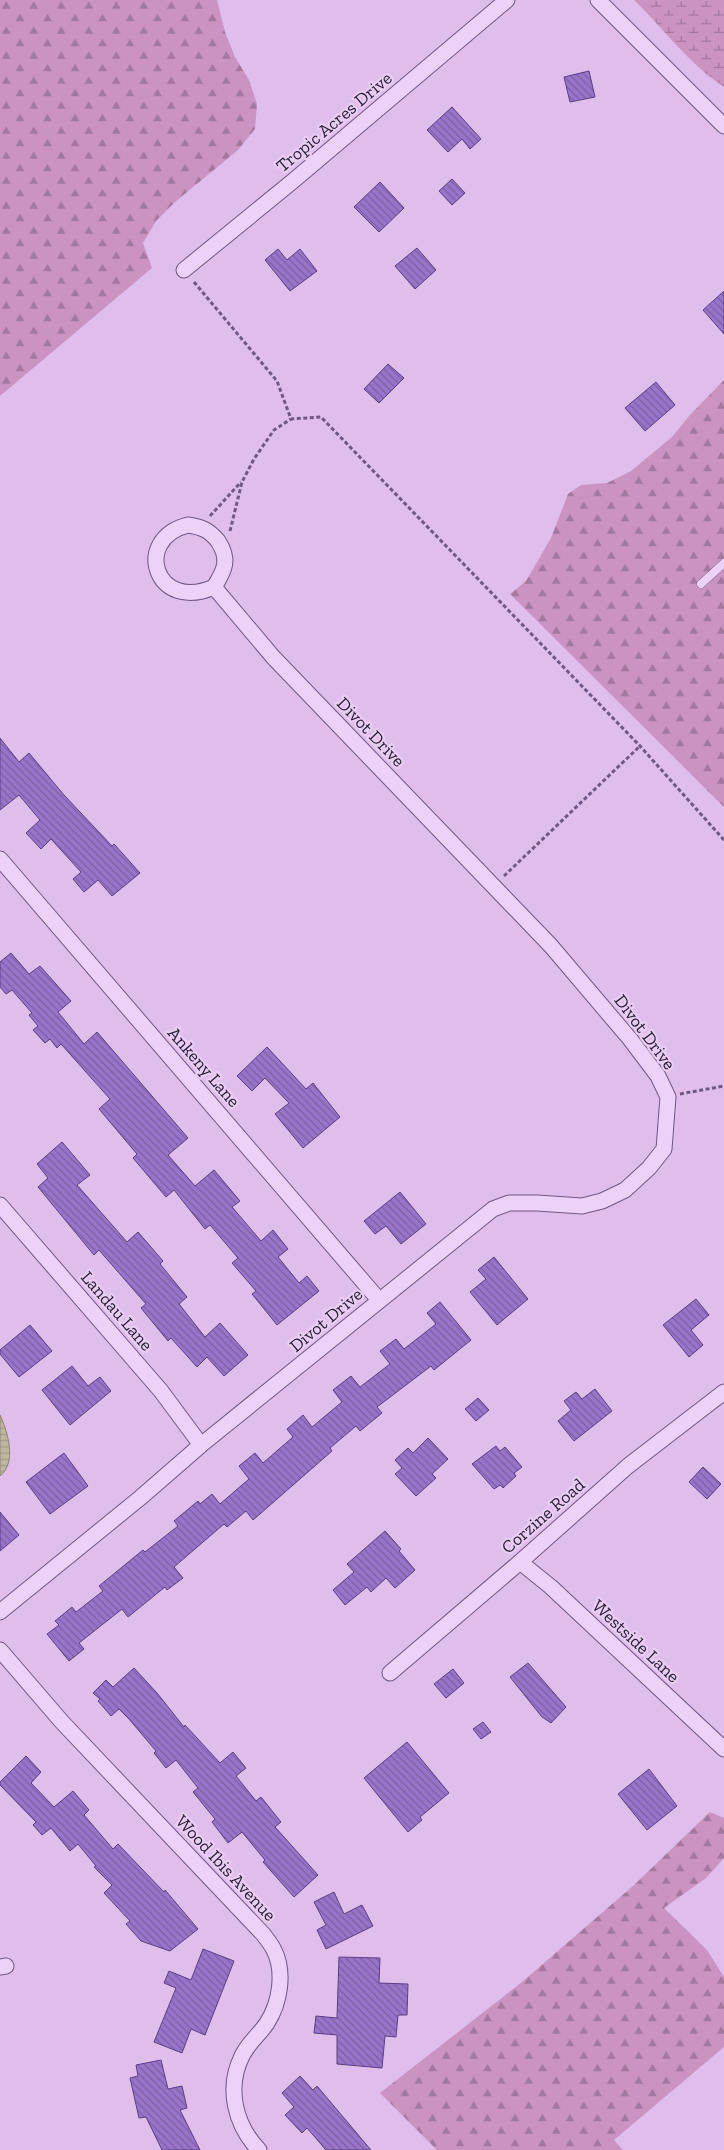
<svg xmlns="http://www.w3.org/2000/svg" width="724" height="2150" viewBox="0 0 724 2150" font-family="'Zilla Slab',serif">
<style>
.forest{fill:url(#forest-firs)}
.wetland{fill:url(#wetland-marsh)}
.water{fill:url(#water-rules);stroke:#8b8369}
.building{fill:url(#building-back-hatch);stroke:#5a3e83}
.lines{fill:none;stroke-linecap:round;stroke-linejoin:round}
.service-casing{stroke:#705784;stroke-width:9}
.minor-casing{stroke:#705784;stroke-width:17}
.path{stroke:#705784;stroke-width:3;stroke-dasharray:4 2.5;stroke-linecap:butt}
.service{stroke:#edd1f8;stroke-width:8}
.minor{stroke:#edd1f8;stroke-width:15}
.labels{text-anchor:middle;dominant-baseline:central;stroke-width:4.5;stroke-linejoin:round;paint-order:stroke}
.street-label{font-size:18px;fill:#281c34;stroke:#eacdf4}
</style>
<defs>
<pattern id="forest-firs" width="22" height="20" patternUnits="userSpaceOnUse" patternTransform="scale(1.25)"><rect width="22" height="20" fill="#ca93c2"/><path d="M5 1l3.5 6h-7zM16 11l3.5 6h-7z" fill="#a4779e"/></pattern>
<pattern id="wetland-marsh" width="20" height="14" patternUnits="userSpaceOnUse" patternTransform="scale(1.25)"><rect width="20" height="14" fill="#ca93c2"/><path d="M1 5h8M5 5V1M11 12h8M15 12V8" fill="none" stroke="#a4779e"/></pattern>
<pattern id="water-rules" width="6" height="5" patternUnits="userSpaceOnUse" patternTransform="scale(1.25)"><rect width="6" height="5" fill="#beb6a1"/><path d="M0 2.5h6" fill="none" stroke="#a39c8b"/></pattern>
<pattern id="building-back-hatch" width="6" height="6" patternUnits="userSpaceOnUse" patternTransform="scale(1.25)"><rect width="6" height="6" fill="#9a74ca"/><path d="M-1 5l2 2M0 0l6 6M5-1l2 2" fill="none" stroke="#7e5ea5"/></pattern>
</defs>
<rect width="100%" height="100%" fill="#dfbeec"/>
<g class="forest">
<path d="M0 0H217L225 32 235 57 249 80 257 104 255 129 238 150 175 202 156 221 143 243 152 268 0 396Z"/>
<path d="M724 380V807L510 594 526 581 551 538 568 494 581 485 607 483 631 471 672 437 689 416Z"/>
<path d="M710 1812 724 1818V1858L706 1878 664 1908 707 1950 724 1977V2047L614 2140 623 2150H437L380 2093 522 1982 633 1886Z"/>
</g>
<path class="wetland" d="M634 0H724V87C689 64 664 29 634 0Z"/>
<path class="water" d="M0 1415C8 1433 17 1462 0 1476Z"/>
<g class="building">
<path d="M589 71 595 97 570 102 564 77Z"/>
<path d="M452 107 481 139 470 149 462 139 448 152 427 130Z"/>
<path d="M452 179 465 193 452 205 439 191Z"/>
<path d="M380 182 404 208 379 232 354 207Z"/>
<path d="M417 248 436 270 415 289 395 266Z"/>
<path d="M278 249 287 260 300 249 317 271 290 291 265 260Z"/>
<path d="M724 291V334L703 310Z"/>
<path d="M388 364 404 378 379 403 364 389Z"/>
<path d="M656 382 675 405 645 431 625 408Z"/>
<path d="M0 738 19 762 29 753 64 795 112 846 114 844 140 873 112 896 98 880 84 892 73 879 81 872 51 839 41 849 26 833 40 820 19 795 0 810Z"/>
<path d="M11 953 29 974 40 966 71 1001 58 1012 84 1044 97 1032 188 1138 168 1155 195 1186 214 1170 240 1201 232 1207 261 1241 273 1230 288 1249 278 1257 299 1283 307 1276 319 1291 277 1325 252 1294 256 1291 232 1263 238 1258 210 1225 205 1229 174 1190 166 1197 133 1158 137 1154 99 1109 110 1099 61 1044 57 1048 50 1039 45 1043 33 1030 38 1026 29 1015 32 1013 12 990 6 994 0 987V962Z"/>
<path d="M267 1047 306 1089 313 1083 340 1117 303 1148 275 1114 289 1103 265 1078 252 1091 237 1076Z"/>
<path d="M62 1142 90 1175 77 1185 127 1242 138 1232 163 1261 160 1264 187 1297 179 1304 205 1337 220 1323 248 1355 224 1376 207 1357 197 1367 171 1338 168 1341 141 1308 146 1304 99 1250 94 1255 38 1187 48 1178 37 1164Z"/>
<path d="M400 1192 426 1224 401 1244 386 1226 375 1234 364 1221Z"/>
<path d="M494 1257 528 1299 497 1325 470 1292 486 1279 478 1270Z"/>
<path d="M696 1299 709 1315 691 1330 703 1345 689 1357 663 1325Z"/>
<path d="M440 1302 471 1340 434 1370 431 1366 377 1407 382 1413 360 1431 356 1426 330 1448 332 1451 253 1520 246 1511 227 1527 224 1524 174 1567 183 1578 167 1590 165 1587 128 1617 122 1609 79 1643 84 1649 69 1661 47 1634 59 1625 55 1621 72 1607 76 1612 103 1591 99 1586 143 1550 145 1552 178 1526 174 1521 198 1501 200 1504 212 1494 220 1504 249 1479 239 1466 255 1453 263 1463 293 1437 287 1429 303 1415 312 1427 342 1402 333 1390 351 1376 360 1387 390 1364 380 1351 396 1339 404 1349 436 1324 427 1313Z"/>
<path d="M30 1325 52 1351 19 1377 0 1354V1350Z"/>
<path d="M72 1366 88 1386 100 1377 111 1391 70 1425 42 1390Z"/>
<path d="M595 1389 612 1411 574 1441 558 1421 571 1410 564 1401 576 1392 582 1399Z"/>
<path d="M478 1398 489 1410 476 1421 465 1409Z"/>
<path d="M428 1438 448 1459 432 1474 436 1478 416 1496 395 1474 402 1468 395 1460 408 1448 413 1453Z"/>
<path d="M496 1446 500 1451 505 1447 522 1467 514 1473 516 1476 503 1488 500 1485 494 1489 472 1464Z"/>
<path d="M64 1453 88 1486 50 1514 26 1482Z"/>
<path d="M703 1467 721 1484 707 1499 689 1482Z"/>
<path d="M0 1512 19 1535 0 1551Z"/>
<path d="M385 1531 401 1549 399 1551 415 1570 395 1588 386 1578 371 1592 367 1587 345 1605 333 1590 354 1572 347 1564Z"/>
<path d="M528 1663 566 1707 551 1723 542 1717 510 1677Z"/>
<path d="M134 1668 157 1693 184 1727 185 1725 220 1763 233 1752 246 1768 236 1776 256 1801 261 1797 281 1822 275 1827 318 1875 294 1897 263 1862 265 1860 242 1832 228 1843 212 1822 215 1819 193 1792 198 1788 176 1760 166 1768 154 1753 156 1751 129 1719 119 1709 111 1716 98 1701 100 1699 93 1693 106 1680 113 1687Z"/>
<path d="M453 1669 464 1683 446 1698 434 1684Z"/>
<path d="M483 1722 491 1732 481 1739 473 1729Z"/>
<path d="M407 1742 449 1793 420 1817 422 1820 408 1832 364 1778Z"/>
<path d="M26 1756 41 1772 31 1783 54 1807 73 1791 89 1810 84 1815 113 1849 118 1844 164 1892 165 1890 198 1929 170 1951 141 1941 126 1924 130 1921 104 1893 112 1885 94 1867 96 1866 78 1844 70 1851 51 1828 42 1835 33 1825 36 1822 0 1785V1782Z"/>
<path d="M649 1769 677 1806 647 1830 618 1794Z"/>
<path d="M334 1892 344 1914 362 1905 373 1926 326 1949 317 1930 326 1925 314 1902Z"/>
<path d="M203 1949 234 1961 205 2035 191 2029 182 2053 154 2042 176 1988 164 1983 169 1971 191 1980Z"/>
<path d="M339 1957 380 1958 379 1983 408 1984 407 2015H398L396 2037 385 2036 382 2068 337 2064V2035L314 2033 316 2016 337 2018Z"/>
<path d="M161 2060 168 2089 182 2086 187 2108 180 2110 200 2150H162L146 2117 139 2118 130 2078 138 2076 136 2065Z"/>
<path d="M300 2076 313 2090 317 2086 371 2150H326L307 2128 302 2133 285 2115 294 2107 282 2093Z"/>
</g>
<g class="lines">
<g class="service-casing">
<path id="service" d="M701 584 724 563"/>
</g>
<g class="minor-casing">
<g id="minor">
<path d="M598 0 724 126"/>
<path d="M184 270 293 181 507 0"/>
<path d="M188 525C202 527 209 530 218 541 230 559 225 570 214 587 155 613 132 539 188 525Z"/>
<path d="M0 859 379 1300"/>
<path d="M0 1205 161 1391 201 1445"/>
<path d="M520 1562 551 1587 724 1749"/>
<path d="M0 1612 140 1498 201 1445 493 1209 509 1203H537L582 1206 602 1201 625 1190 649 1168 664 1149 668 1097 658 1076 630 1039 551 946 273 657 214 587"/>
<path d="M0 1650 62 1722 263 1934C267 1939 271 1944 274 1950 285 1972 280 2003 267 2023 260 2034 248 2043 242 2056 226 2088 235 2125 259 2150"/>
<path d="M390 1673 520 1562 628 1466 724 1392"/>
<path d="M0 1967 6 1966"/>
</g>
</g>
<g class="path">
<path d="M194 282 277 381 291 419 321 417 640 746 724 840"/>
<path d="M210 516 241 482"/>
<path d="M230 531 242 482 254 459 274 430 291 419"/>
<path d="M504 876 640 746"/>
<path d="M680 1094 724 1086"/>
</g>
<use href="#service" class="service"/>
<use href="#minor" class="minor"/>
</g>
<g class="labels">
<g class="street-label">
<text transform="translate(334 122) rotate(-40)">Tropic Acres Drive</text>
<text transform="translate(371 732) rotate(46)">Divot Drive</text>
<text transform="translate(645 1032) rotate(53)">Divot Drive</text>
<text transform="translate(204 1067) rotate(49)">Ankeny Lane</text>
<text transform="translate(117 1311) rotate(49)">Landau Lane</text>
<text transform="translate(326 1320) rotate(-40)">Divot Drive</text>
<text transform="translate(543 1516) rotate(-41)">Corzine Road</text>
<text transform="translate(636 1641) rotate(43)">Westside Lane</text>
<text transform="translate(226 1868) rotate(47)">Wood Ibis Avenue</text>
</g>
</g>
</svg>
